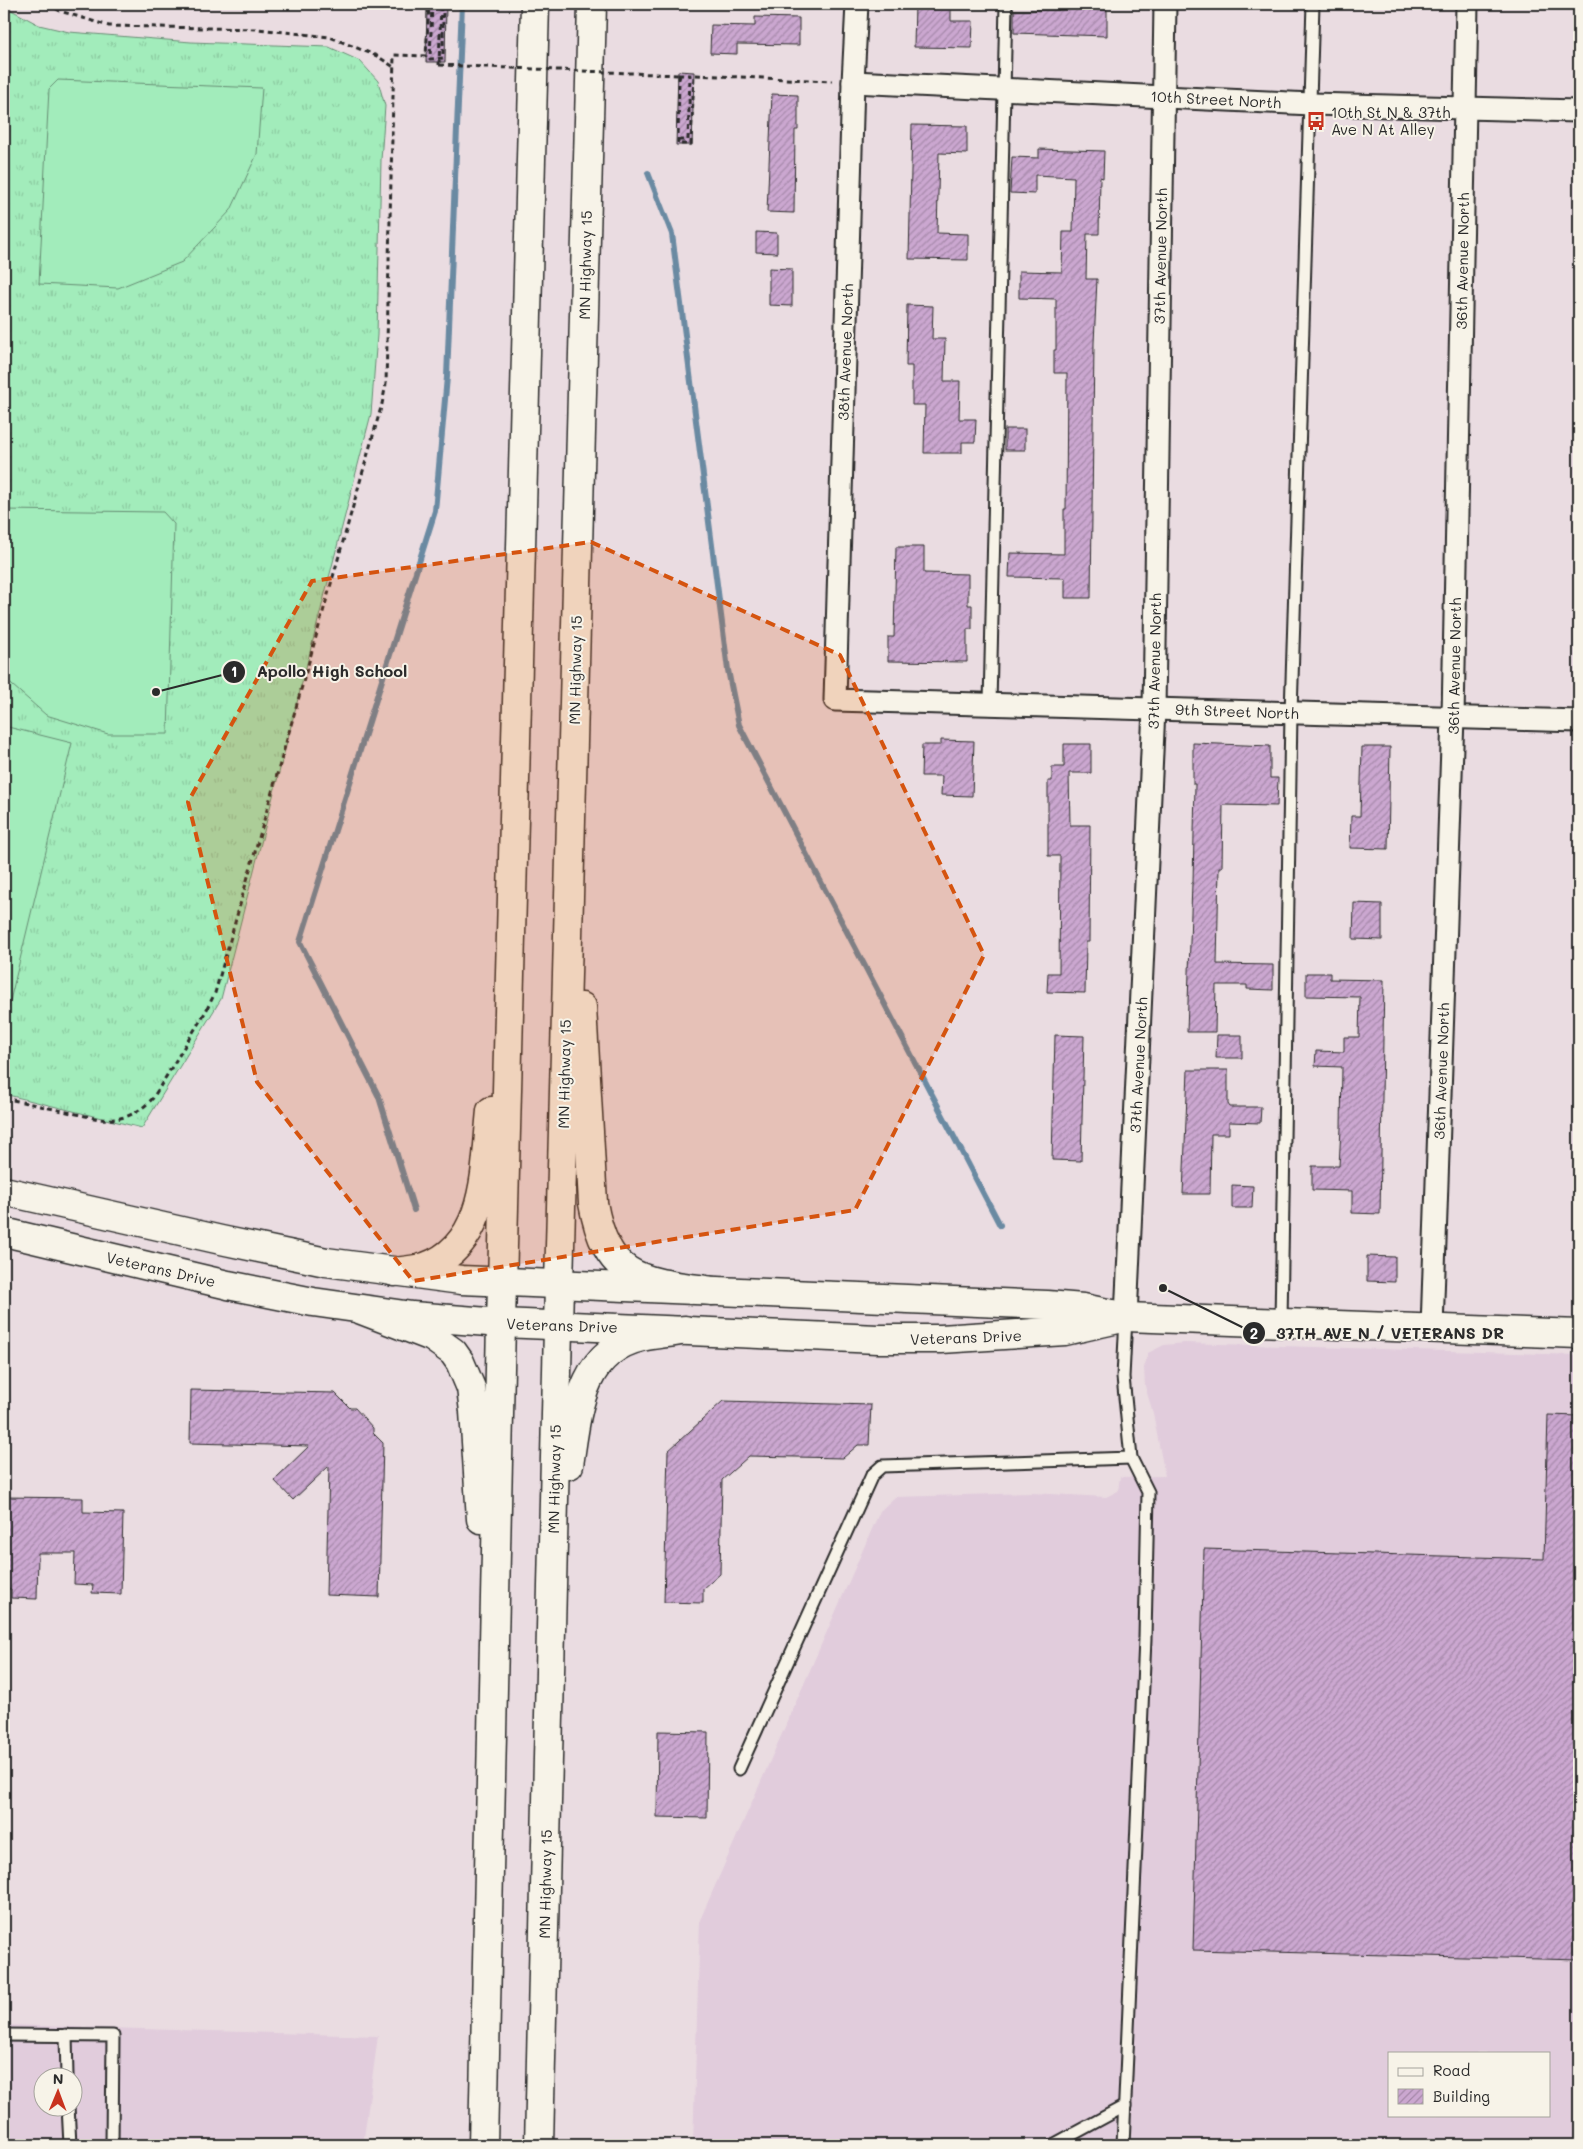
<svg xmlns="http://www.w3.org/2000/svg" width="1583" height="2149" viewBox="0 0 1583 2149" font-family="Mali,sans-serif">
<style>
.built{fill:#e1ccdc;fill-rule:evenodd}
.grass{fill:url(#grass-tufts);stroke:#668c73}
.garden{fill:#a2ecbb;stroke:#668c73}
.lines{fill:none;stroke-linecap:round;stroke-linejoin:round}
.stream{stroke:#6a8aa2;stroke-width:6}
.building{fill:url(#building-hatch);stroke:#2b2b2b}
.lane-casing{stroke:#2b2b2b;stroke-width:15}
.street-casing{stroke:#2b2b2b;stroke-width:25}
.secondary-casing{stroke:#2b2b2b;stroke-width:31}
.highway-casing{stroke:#2b2b2b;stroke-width:31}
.path{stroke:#2b2b2b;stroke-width:3;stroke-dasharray:5 4;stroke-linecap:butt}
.lane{stroke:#f7f3e8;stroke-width:11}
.street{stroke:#f7f3e8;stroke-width:21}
.secondary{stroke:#f7f3e8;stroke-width:28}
.highway{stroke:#f7f3e8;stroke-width:28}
.path-bridge{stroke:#2b2b2b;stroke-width:3;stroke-dasharray:5 4;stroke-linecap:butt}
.marked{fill:#d5540f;fill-opacity:0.2;stroke:#d5540f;stroke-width:4;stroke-dasharray:10 6;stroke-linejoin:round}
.labels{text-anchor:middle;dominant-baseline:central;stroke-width:4;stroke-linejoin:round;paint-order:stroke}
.street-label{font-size:15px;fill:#2b2b2b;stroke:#f7f3e8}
.poi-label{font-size:15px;fill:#2b2b2b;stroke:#f7f3e8;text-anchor:start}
.leader{fill:none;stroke:#2b2b2b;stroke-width:2}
.callout-dot{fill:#2b2b2b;stroke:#f7f3e8;stroke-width:2}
.mark-label{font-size:15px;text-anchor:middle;font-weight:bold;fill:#fff}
.callout-label{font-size:16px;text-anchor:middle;font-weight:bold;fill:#2b2b2b;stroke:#f7f3e8;stroke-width:4;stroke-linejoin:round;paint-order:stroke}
</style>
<defs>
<pattern id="grass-tufts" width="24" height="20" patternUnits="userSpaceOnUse" patternTransform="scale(1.25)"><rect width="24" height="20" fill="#a2ecbb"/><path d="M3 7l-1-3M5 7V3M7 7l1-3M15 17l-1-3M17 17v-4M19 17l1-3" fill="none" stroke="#8ccba1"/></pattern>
<pattern id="building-hatch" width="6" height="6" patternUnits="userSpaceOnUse" patternTransform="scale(1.25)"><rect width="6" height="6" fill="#cba7d0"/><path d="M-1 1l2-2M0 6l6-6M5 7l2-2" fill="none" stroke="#a588a9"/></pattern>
</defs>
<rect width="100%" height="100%" fill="#eadce1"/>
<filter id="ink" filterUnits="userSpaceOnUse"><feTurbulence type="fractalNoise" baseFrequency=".02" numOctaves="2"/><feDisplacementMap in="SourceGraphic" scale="10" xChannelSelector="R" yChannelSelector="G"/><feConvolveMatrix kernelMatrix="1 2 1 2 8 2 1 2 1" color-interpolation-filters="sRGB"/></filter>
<g filter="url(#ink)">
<g class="built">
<path d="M1184 1343 1579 1355V2145H693L700 1920 880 1511 895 1497 1031 1493 1106 1497 1118 1491 1120 1477 1165 1476 1153 1413 1145 1386 1144 1368 1148 1353 1164 1345ZM1389 2053H1549V2115H1389Z"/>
<path d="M4 2025 378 2036 363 2145H4ZM42 2076H72V2106H42Z"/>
</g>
<path class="grass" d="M4 6 39 25 69 32 191 42 329 47 360 61 378 81 385 106 381 160 377 335 371 414 221 999 142 1128 4 1094Z"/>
<g class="garden">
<path d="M58 80 262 88 257 154 231 210 182 262 118 288 39 284 49 89Z"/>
<path d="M4 510 163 512 174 524 168 734H108L46 715 4 678Z"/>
<path d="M4 726 72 743 4 1026Z"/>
</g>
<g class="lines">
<g class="stream">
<path d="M648 173 672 234 728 670 739 725 1000 1225"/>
<path d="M414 1210 379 1097 300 942 435 511 447 377 462 4"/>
</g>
</g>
<g class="building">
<path d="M427 4H446L445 62H426Z"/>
<path d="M915 4H951V21H973L972 48 914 47Z"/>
<path d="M1059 9 1107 10V36L1014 33V10H1059Z"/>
<path d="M755 17 799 18V45L737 44V54L710 53 711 25 755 26Z"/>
<path d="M678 71 694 72 692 145H676Z"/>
<path d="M772 94 798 95V130H795L794 213 767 212Z"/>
<path d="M912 125 967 126V154L939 153 937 233 968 234V260L909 259Z"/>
<path d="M1039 149 1104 151 1103 178 1100 177 1099 234H1087L1086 279H1097L1094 343 1091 598H1065V578L1009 577 1010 553 1064 554V509H1066L1067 373H1054V350H1056V299L1019 298V271L1062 272 1063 232H1073L1074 177 1035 175V194L1010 193 1012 157 1039 158Z"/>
<path d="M756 232 777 233V253L756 252Z"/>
<path d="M769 268 792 269V306L769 305Z"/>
<path d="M907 305 933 306 932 339H945L944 381H960L959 419H976L975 442H962V453H924L925 405H912V366H906Z"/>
<rect x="1005" y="429" width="20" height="21"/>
<path d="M896 547H924V573L968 574V605H972V629H967V662L888 661V637H894Z"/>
<path d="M941 740 974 741 972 796 941 795 942 776H921L922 745H941Z"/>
<path d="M1193 743 1270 746V778H1278L1277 806 1223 805 1222 867H1219L1217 964 1273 965V990L1247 989V985H1216L1215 1032H1187L1192 883H1193L1195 784H1193Z"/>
<path d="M1064 744H1091V773H1069L1070 825H1090L1089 942H1086L1085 993 1047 992 1048 973H1059L1060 856H1048V781H1052V767H1064Z"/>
<path d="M1362 747H1390L1388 849 1350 848 1351 816H1360Z"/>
<path d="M1354 903 1382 904V940L1353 939Z"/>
<path d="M1306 973H1330V979L1384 980 1380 1214 1352 1213V1191L1312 1190V1166H1339L1341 1128 1342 1067 1315 1066 1316 1051 1344 1052V1037H1359L1360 997 1306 996Z"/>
<path d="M1055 1035 1084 1036 1081 1161 1052 1160Z"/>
<path d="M1217 1035H1242V1058H1216Z"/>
<path d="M1188 1070H1228V1104L1230 1107H1261L1260 1123 1229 1122V1134H1211L1210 1194H1183Z"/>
<path d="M1232 1185 1253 1186 1252 1208H1232Z"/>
<path d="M1367 1256 1395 1257V1282L1367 1281Z"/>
<path d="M191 1390 335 1393 350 1408H355L373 1428V1433L383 1443 379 1597 326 1595 329 1466 293 1500 274 1480 309 1446 190 1443Z"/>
<path d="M723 1401 871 1405 869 1445H858L843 1458 749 1456 722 1480 720 1574 703 1589V1603L664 1602 668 1451Z"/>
<path d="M1548 1415 1579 1416V1960L1193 1950 1204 1549 1544 1559Z"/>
<path d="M4 1497 83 1498V1512L123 1513 121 1594 92 1593 93 1585 74 1584 75 1553H38L37 1599 11 1598V1589H4Z"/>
<path d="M658 1731 708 1732 707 1818 657 1817Z"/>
</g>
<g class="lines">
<g class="lane-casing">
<g id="lane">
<path d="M990 704 1006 4"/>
<path d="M1281 1322 1291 713 1313 4"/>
<path d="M739 1769 872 1475 882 1466 1131 1458 1123 1377 1126 1317"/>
<path d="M4 2035 113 2036 112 2145"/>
<path d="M66 2035 67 2076"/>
<path d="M68 2106 70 2145"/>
<path d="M1053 2145 1125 2106"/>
<path d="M1123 2145 1145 1639 1148 1492 1131 1458"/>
</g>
</g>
<g class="street-casing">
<g id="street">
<path d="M857 4 853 82 835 700 1579 721"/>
<path d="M853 82 1311 104 1579 111"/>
<path d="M1126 1317 1154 709 1165 4"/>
<path d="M1432 1328 1453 717 1467 4"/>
</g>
</g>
<g class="secondary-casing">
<g id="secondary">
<path d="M4 1191 221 1240 326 1262 461 1280 1047 1305 1083 1308 1126 1317 1579 1334"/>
<path d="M4 1232 228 1285 313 1302 412 1316 501 1323 878 1339H941L1065 1331 1118 1319"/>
</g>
</g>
<g class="highway-casing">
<g id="highway">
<path d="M582 1007 593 1203C607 1282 643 1281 712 1291"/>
<path d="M394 1272C404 1271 415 1270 425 1267 489 1245 485 1166 491 1111"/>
<path d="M359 1309 432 1337 453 1352 460 1362 471 1388 474 1411 481 1519"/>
<path d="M569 1465C577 1413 580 1351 642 1337 656 1334 671 1333 685 1330"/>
<path d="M483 2145 501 1323 535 4"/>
<path d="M539 2145 559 1285 592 4"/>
</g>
</g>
<g class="path">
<path d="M48 4 60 11 109 26 257 29 330 37 377 56 394 67"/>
<path d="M432 4 430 59 443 58V4"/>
<path d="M439 65 441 4"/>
<path d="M678 75H690L688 140H679V137"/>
<path d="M681 77H679L678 144H691L694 75 832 81"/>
<path d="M4 1098 99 1119C122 1121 137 1115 153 1098L206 1011 215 993 382 404 386 384 394 55 426 56 429 4"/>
</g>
<use href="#lane" class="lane"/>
<use href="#street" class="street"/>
<use href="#secondary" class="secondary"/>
<use href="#highway" class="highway"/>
<path class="path-bridge" d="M439 65 678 75"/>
</g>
</g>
<path class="marked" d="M591 542 840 655 984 955 855 1210 413 1281 257 1082 188 802 312 581Z"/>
<defs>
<g id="bus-bare" transform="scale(1.5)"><path d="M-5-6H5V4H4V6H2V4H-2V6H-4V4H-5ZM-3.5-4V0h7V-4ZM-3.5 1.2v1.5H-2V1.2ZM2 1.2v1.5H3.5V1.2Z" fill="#c8321e" stroke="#f7f3e8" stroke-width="2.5" paint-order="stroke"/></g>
</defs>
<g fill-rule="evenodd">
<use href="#bus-bare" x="1316" y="121"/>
</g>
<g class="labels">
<g class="street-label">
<text transform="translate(1216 99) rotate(3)">10th Street North</text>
<text transform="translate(1160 256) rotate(-89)">37th Avenue North</text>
<text transform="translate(1462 261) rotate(-89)">36th Avenue North</text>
<text transform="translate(585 265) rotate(-89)">MN Highway 15</text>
<text transform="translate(845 352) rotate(-88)">38th Avenue North</text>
<text transform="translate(1154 661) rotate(-89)">37th Avenue North</text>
<text transform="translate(1454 666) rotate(-89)">36th Avenue North</text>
<text transform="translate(575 670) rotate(-89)">MN Highway 15</text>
<text transform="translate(1237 711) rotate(2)">9th Street North</text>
<text transform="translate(1138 1065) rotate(-87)">37th Avenue North</text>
<text transform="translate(1441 1071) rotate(-88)">36th Avenue North</text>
<text transform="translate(564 1074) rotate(-89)">MN Highway 15</text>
<text transform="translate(161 1269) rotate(13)">Veterans Drive</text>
<text transform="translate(562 1325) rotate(2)">Veterans Drive</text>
<text transform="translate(966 1337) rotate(-2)">Veterans Drive</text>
<text transform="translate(554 1479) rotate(-89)">MN Highway 15</text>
<text transform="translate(545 1884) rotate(-89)">MN Highway 15</text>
</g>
<g class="poi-label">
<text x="1331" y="112">10th St N &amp; 37th<tspan x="1331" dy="17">Ave N At Alley</tspan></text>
</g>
</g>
<path class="leader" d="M156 692L234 672M1163 1288L1254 1333"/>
<g class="callout-dot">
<circle cx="156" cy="692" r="5"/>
<circle cx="1163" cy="1288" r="5"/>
<circle cx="234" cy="672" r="12"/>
<circle cx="1254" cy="1333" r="12"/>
</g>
<g class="mark-label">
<text x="234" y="677">1</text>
<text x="1254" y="1339">2</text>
</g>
<g class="callout-label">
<text x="332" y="677">Apollo High School</text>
<text x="1390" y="1339">37TH AVE N / VETERANS DR</text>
</g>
<rect width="1583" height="2149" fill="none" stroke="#f7f3e8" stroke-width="20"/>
<rect x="10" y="10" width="1563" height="2129" fill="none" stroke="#2b2b2b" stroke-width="2" filter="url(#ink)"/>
<rect x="1388" y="2052" width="162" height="65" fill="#f7f3e8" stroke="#a5a39c"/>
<rect x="1398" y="2068" width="25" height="8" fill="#f7f3e8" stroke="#a5a39c"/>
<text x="1433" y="2076" font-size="15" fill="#2b2b2b">Road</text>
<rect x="1398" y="2089" width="25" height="15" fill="url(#building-hatch)" stroke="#a5a39c"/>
<text x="1433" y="2102" font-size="15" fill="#2b2b2b">Building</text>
<g transform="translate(58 2092) rotate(1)"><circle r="24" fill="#f7f3e8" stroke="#a5a39c"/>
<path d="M0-4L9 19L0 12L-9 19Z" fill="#c8321e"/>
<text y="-8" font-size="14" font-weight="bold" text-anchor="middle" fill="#2b2b2b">N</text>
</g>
</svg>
